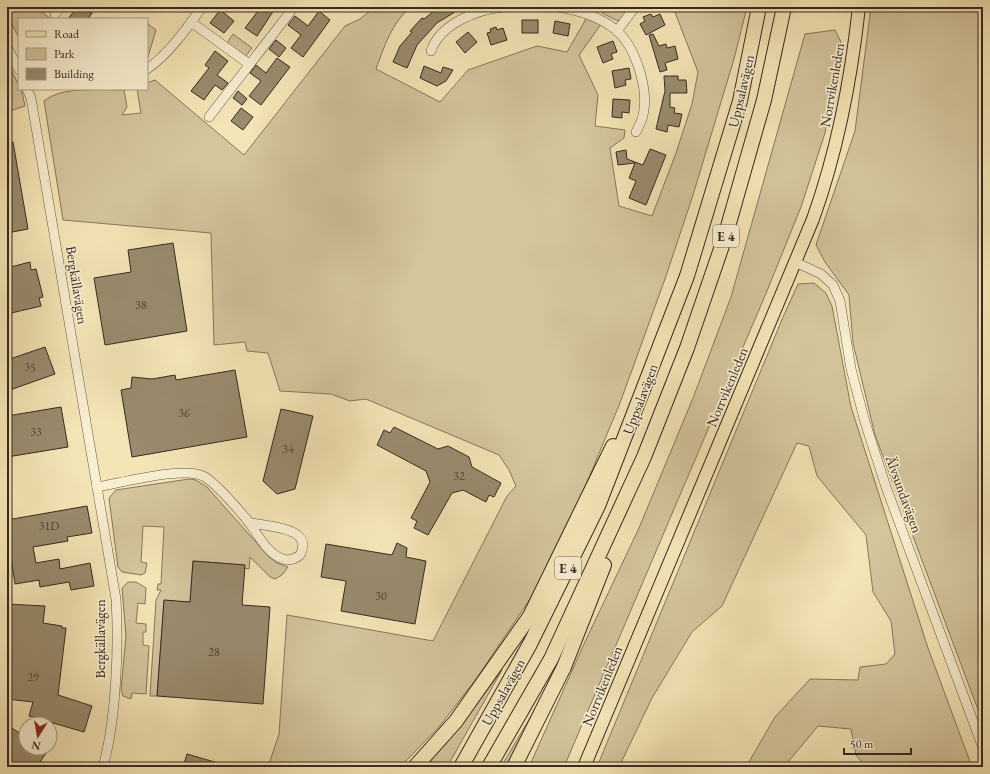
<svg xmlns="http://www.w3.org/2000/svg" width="990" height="774" viewBox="0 0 990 774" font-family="'EB Garamond',serif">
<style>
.green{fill:#d4c59d;stroke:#85775f}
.building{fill:#998b6e;stroke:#362921}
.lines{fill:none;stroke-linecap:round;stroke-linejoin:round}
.minor-casing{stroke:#665846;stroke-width:10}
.major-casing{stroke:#362921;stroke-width:14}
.highway-casing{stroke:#362921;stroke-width:16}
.minor{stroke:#f8eed0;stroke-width:9}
.major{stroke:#f4e5b6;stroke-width:12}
.highway{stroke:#f4e5b6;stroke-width:14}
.labels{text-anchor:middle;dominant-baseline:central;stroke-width:3.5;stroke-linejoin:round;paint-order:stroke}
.number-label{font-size:12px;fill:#4f4234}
.shield{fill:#f8eed0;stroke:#706456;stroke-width:1}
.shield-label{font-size:13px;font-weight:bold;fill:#362921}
.street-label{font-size:14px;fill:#362921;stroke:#f8eed0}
</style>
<rect width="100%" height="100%" fill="#f4e5b6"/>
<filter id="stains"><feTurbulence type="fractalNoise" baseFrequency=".005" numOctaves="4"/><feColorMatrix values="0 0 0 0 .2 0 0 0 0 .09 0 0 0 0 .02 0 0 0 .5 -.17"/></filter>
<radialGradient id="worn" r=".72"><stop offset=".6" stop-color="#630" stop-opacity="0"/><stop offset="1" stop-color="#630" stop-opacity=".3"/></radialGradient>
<g class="green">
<path d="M7 7H35L51 19H19V38L7 15Z"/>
<path d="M375 7H411C392 22 384 47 376 69L440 102 468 70 537 46 567 52 587 17 602 23 579 55 598 95 595 126 625 130 624 138 610 148 619 206 652 216 676 153 692 104 698 72 673 7H747L734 59 693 195 665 279 620 403 575 511 532 596 476 679 439 727 400 767H268L279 734 287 615 433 641 507 496 516 486 509 470 499 455 366 399 350 401 331 394 280 391 268 353 247 351 245 342 214 345 211 233 63 220 44 101C62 86 101 90 124 90L127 107 122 115 141 113 137 89H147V83L155 80 244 155 345 26 360 19Z"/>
<path d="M605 7H630L623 17 618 21 602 13Z"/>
<path d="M871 7H983V723L875 435 853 343 849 295 825 262 816 245 855 131Z"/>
<path d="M147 23 156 30 147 60Z"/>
<path d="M835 30 841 42 825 133 801 207 767 291 564 767H529L584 644 639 528 693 398 731 297 805 34Z"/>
<path d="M233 34 252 48 245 57 227 43Z"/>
<path d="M7 61 22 92 25 106 7 112Z"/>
<path d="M814 283 826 293 832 306 851 407 928 648 972 767H866L856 755 851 729 818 726 788 762 787 767H746L775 717 810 679 858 680 860 667 886 664 895 654 891 621 873 592 866 535 817 476 809 446 797 443 722 606 692 632 652 698 619 767H597L783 317 798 284Z"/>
<path d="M189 479 196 480 207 487 269 557 277 563 288 567 282 575 275 579 270 577 250 557 249 569 244 568V565L193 561 190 602 164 601 157 696H150L156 600 161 590H157L158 584H161L164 527 143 526 141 562 147 563 145 573 141 575 122 572 118 567 109 498 116 490Z"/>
<path d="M128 582H136L146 588 145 604 138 603 136 623 146 624V632H143V645L149 646 146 694 132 693 131 699 123 696 121 690 126 636 122 588Z"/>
<path d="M502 670 447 767H423L462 724Z"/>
<path d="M544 694 508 767H501Z"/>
</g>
<g class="building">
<path d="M77 7H84L92 13 88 19H68Z"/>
<path d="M261 7H276L257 36 245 28Z"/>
<path d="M439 7H463L437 23 417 45 407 68 393 62 400 46 412 32 410 31 422 18 424 19Z"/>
<path d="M220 10 234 21 224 33 210 23Z"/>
<path d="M319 11 330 20 303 57 291 48 301 35 288 25 295 16 308 26Z"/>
<path d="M651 14 653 17 660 14 665 25 646 35 640 24 645 21 643 17Z"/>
<rect x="522" y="20" width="16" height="13"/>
<path d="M555 21 570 24 568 36 553 33Z"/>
<path d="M496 27 497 30 503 28 507 40 491 45 487 33 491 32 490 29Z"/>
<path d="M468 32 477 42 465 53 456 42Z"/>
<path d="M653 34 659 46 666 44 667 48 675 46 678 59 665 63 667 70 660 72 649 35Z"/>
<path d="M276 40 286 48 279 57 269 49Z"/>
<path d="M613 41 617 52 611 54 613 59 603 63 597 47Z"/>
<path d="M215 51 228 61 217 75 228 83 222 90 215 85 204 100 191 91 209 68 205 65Z"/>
<path d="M277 58 290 67 261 105 249 96 261 81 250 73 256 65 266 73Z"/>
<path d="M424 66 441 73 443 67 453 70 446 81 437 86 420 78Z"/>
<path d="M629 68 631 79 625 80 626 85 615 88 612 71Z"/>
<path d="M664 76H678V80H686L687 93H670V107L675 108 674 113 682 114 679 127 668 125 667 132 656 129 665 91Z"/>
<path d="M238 91 247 99 242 105 233 98Z"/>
<path d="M613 99 630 100 629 113 622 112V118L612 117Z"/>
<path d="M241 108 253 117 243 130 231 121Z"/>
<path d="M13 142 28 229 7 233V145Z"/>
<path d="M650 149 666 155 646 205 629 198 636 181 629 178 635 163 618 165 616 152 626 150 627 159 643 165Z"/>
<path d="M173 243 187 331 105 345 94 278 131 272 128 250Z"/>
<path d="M30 262 31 270 36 269 43 297 39 298 41 306 7 314V268Z"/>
<path d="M45 347 55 374 7 391V360Z"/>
<path d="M235 370 247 437 132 457 121 390 131 388 132 377 152 379 175 375 176 380Z"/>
<path d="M61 407 68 447 7 457V416Z"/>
<path d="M281 409 313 416 295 489 277 494 263 481Z"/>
<path d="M394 427 438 449 448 446 469 457 472 467 501 483 494 497 489 495 486 502 463 490 452 493 428 535 414 528 417 521 411 518 430 482 426 471 377 445 384 430 390 433Z"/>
<path d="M87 506 92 533 67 537 68 541 33 547 36 563 59 559 60 569 90 563 94 586 71 590 69 582 40 587 39 580 15 584 10 551 7 552V520Z"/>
<path d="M397 543 407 548 406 557 426 561 415 624 341 611 346 581 321 577 326 544 392 555Z"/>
<path d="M193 561 245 565 242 605 270 607 263 704 157 696 164 600 190 602Z"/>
<path d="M7 604 45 606 43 623 62 626V628H66L58 695 92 706 84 732 29 716 33 702 7 699Z"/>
<path d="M7 725 26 737V748H44L48 750 37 767H14L7 762Z"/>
<path d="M187 754 225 765V767H183Z"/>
</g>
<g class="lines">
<g class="minor-casing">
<g id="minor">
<path d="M557 7C578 10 599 16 616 30 636 47 649 90 643 115 642 121 639 126 636 132"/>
<path d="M55 14 61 7"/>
<path d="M191 22 249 64"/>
<path d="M617 31 635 7"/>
<path d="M7 47 19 70"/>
<path d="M431 51C440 24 476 10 502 7"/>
<path d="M147 69C168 55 187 28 202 7"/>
<path d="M27 89 31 98 116 599C119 648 116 720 103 767"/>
<path d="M209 117 294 7"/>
<path d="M795 262 821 274 833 285 840 301 851 369 865 422 886 487 983 748"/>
<path d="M97 487C121 483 187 465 205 477 220 487 237 508 248 521 257 533 267 554 283 559 289 561 295 559 300 555 315 526 265 527 248 522"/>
</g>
</g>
<g class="major-casing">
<path id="major" d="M584 767 813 219C838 149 851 81 859 7"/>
</g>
<g class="highway-casing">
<g id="highway">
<path d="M415 767 456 721 530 616 613 446"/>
<path d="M461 767 530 644 598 506 687 276 740 101 759 7"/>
<path d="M489 767 551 659 644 457 687 348 725 237 764 100 784 7"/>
<path d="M514 767 564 667 604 565"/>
</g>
</g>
<use href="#minor" class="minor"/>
<use href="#major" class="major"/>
<use href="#highway" class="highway"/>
</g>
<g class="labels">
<g class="number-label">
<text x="141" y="305">38</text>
<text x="30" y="367">35</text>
<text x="184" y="413">36</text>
<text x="36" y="432">33</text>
<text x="288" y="449">34</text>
<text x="459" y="476">32</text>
<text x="49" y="526">31D</text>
<text x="381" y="596">30</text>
<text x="214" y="652">28</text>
<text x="33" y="677">29</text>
</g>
<g class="shield">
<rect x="713" y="225" width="26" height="22" rx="3"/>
<rect x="555" y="557" width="26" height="22" rx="3"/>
</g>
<g class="shield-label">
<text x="726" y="236">E 4</text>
<text x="568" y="568">E 4</text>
</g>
<g class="street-label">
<text transform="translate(832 85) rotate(-80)">Norrvikenleden</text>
<text transform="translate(741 91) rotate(-77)">Uppsalavägen</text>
<text transform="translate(77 285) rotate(81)">Bergkällavägen</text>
<text transform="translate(727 387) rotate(-67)">Norrvikenleden</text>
<text transform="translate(640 399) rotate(-69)">Uppsalavägen</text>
<text transform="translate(904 494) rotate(70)">Älvsundavägen</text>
<text transform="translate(100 639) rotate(-90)">Bergkällavägen</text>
<text transform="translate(602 686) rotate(-68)">Norrvikenleden</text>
<text transform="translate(503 692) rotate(-61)">Uppsalavägen</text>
</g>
</g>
<rect width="990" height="774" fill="none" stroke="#f4e5b6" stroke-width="24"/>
<rect x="8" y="8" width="974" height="758" fill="none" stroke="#362921" stroke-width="2"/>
<rect x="12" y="12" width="966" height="750" fill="none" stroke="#362921"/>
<rect x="18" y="18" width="130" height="72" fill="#f8eed0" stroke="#aa9f8a"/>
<rect x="26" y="31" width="20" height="6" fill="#f4e5b6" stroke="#aa9f8a"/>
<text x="54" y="38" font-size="12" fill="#362921">Road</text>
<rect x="26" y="48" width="20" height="12" fill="#d4c59d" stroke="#aa9f8a"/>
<text x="54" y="58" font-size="12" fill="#362921">Park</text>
<rect x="26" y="68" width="20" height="12" fill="#998b6e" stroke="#aa9f8a"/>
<text x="54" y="78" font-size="12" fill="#362921">Building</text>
<g transform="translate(38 736) rotate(191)"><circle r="19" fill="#f8eed0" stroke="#aa9f8a"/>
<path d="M0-3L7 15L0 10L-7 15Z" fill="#8f2418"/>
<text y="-6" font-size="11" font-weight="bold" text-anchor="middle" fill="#362921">N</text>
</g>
<path d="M844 748v6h67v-6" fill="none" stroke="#362921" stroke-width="2"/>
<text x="850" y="748" font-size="12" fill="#362921" stroke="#f8eed0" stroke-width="3" paint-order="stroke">50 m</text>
<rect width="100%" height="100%" filter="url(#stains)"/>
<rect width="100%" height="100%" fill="url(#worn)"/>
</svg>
